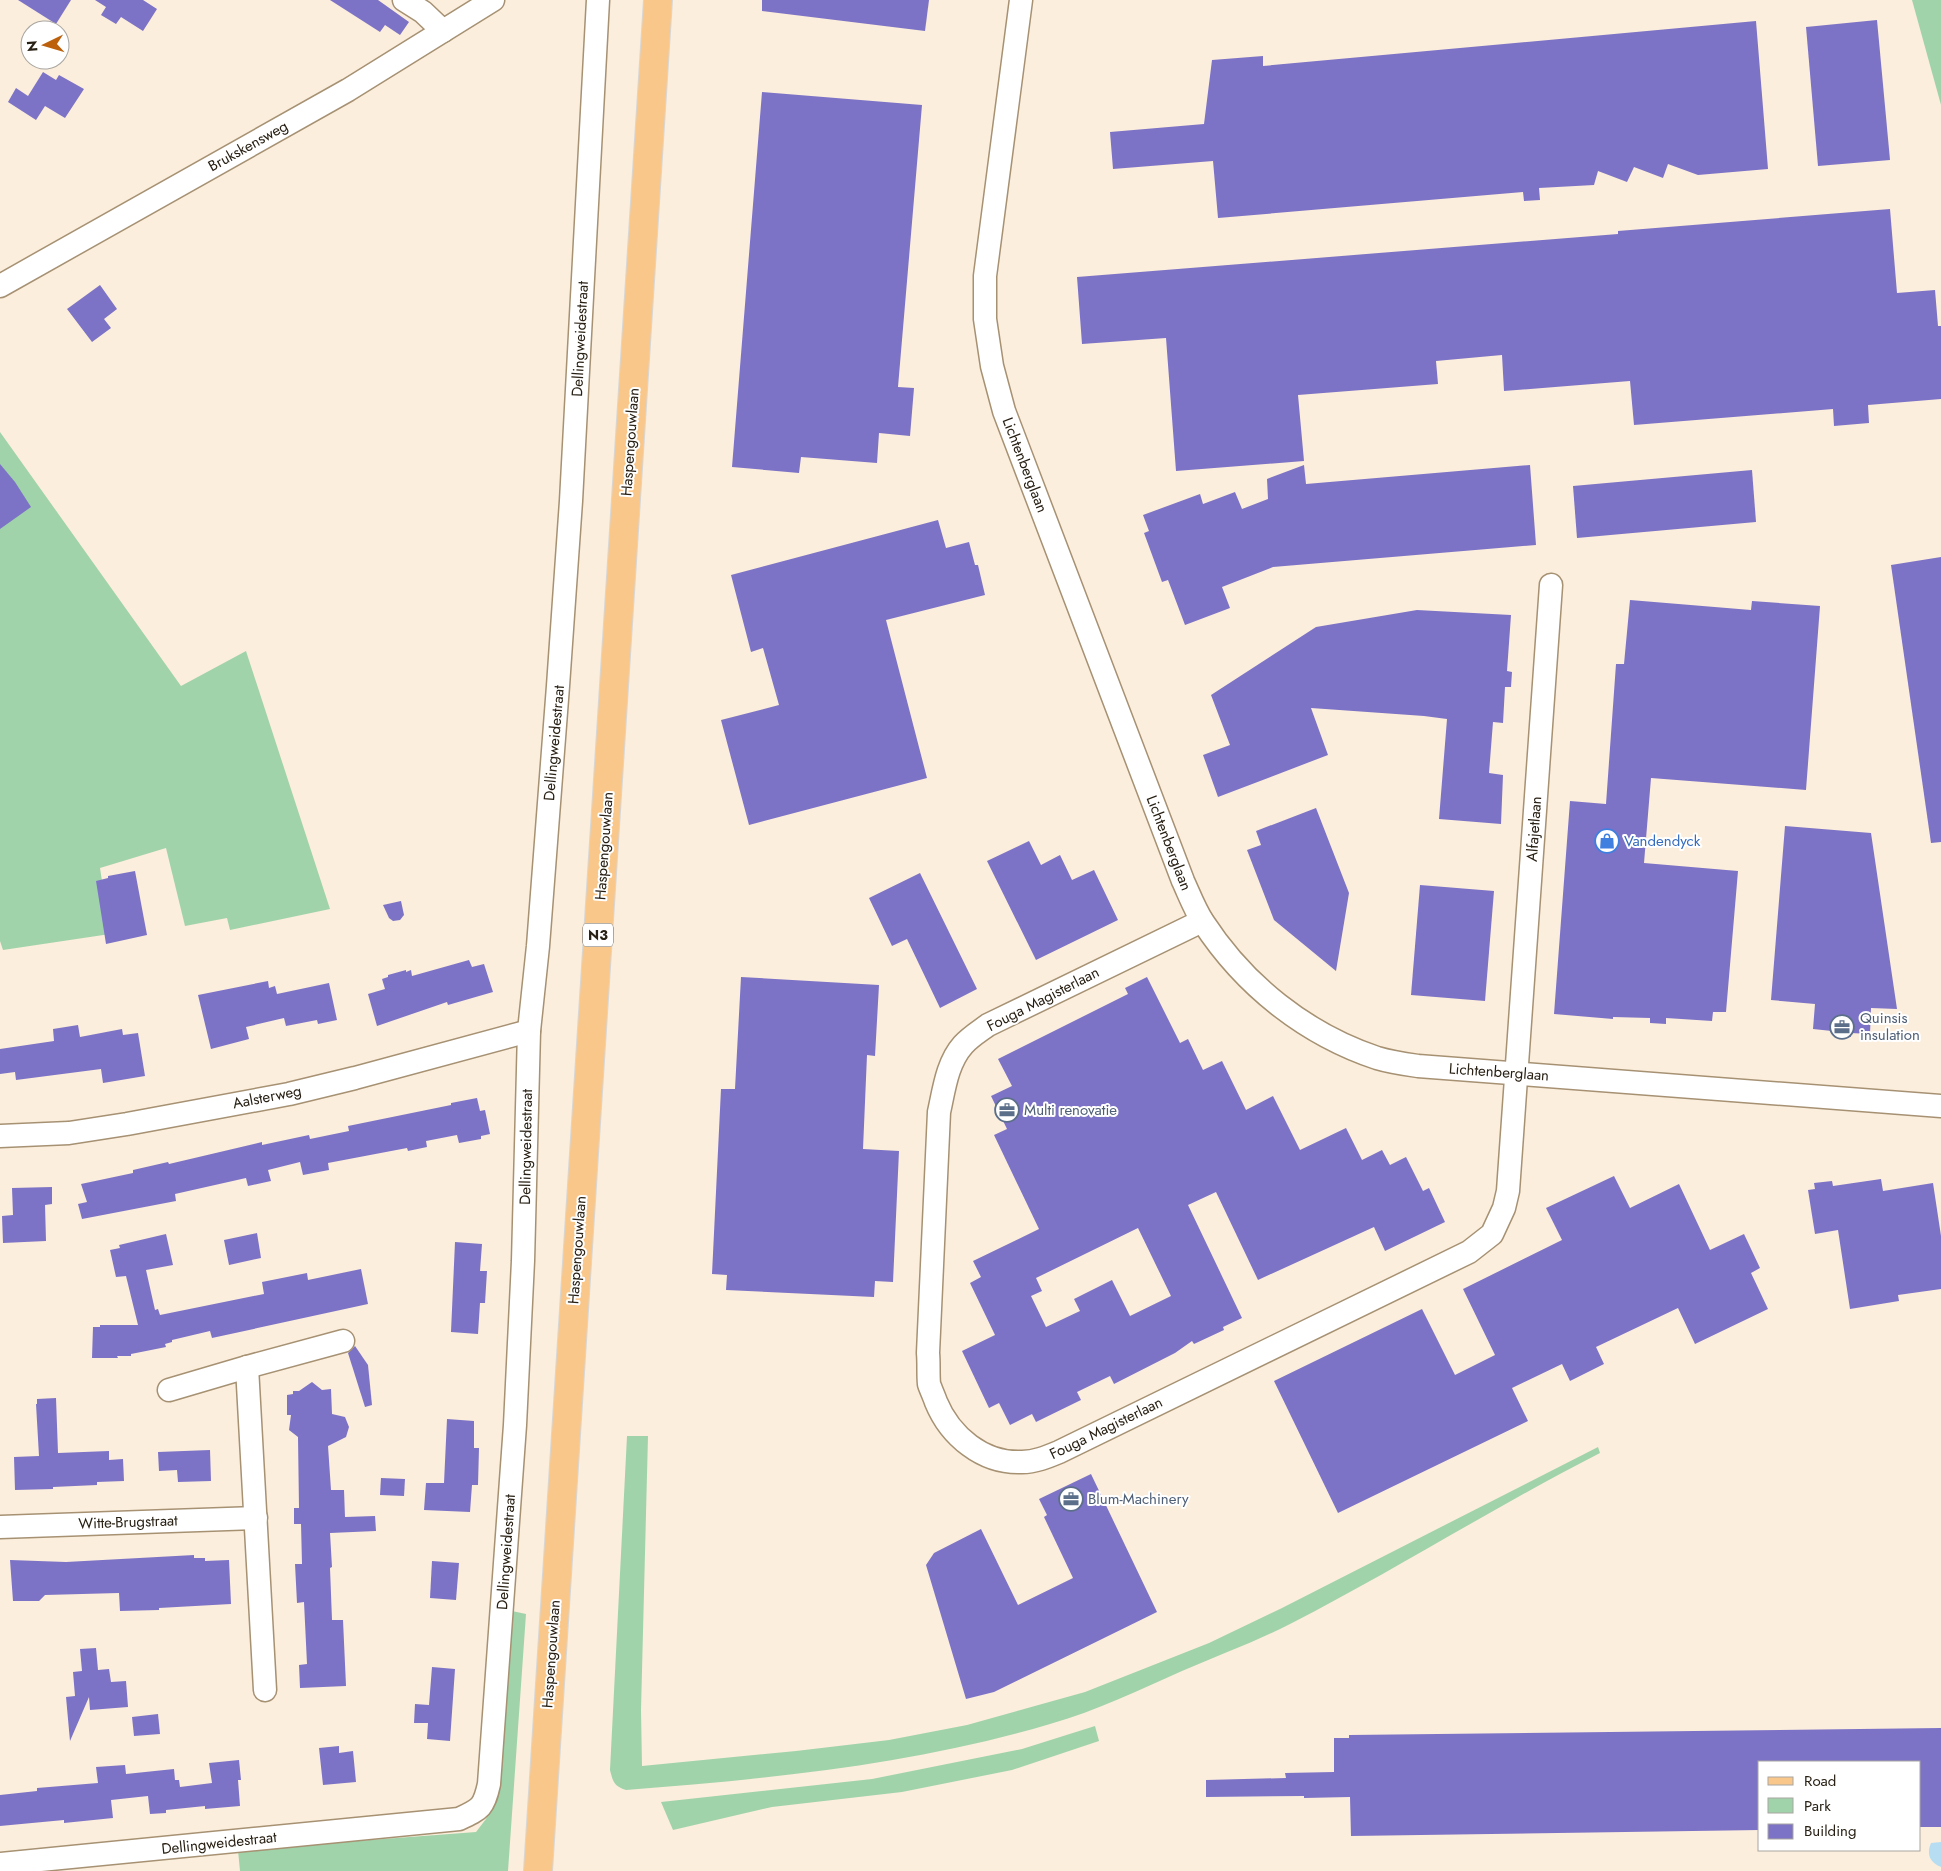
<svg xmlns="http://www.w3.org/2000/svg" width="1941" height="1871" viewBox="0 0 1941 1871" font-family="Jost,sans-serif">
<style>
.green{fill:#a1d3ab}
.water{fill:#b7ddf2}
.building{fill:#7d73c6;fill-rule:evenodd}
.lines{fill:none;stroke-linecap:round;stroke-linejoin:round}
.street-casing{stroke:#a69173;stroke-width:25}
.primary-casing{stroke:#d8d7d5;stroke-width:30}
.street{stroke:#fff;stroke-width:22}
.primary{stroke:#fac78a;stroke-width:28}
.labels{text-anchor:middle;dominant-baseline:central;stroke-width:4;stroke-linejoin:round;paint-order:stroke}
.shield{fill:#fff;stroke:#68635a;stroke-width:1}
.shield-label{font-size:14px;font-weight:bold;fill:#282014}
.street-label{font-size:15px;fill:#282014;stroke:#fff}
.shop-label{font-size:15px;fill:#366cbe;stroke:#fff;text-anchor:start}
.service-label{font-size:15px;fill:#4e5e75;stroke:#fff;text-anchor:start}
</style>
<rect width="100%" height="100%" fill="#fceedc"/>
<g class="green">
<path d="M1912 0H1941V105Z"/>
<path d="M0 432 181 686 246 651 330 909 230 930 227 918 185 926 166 848 100 868 110 934 3 950 0 941Z"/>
<path d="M627 1436H648L641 1710 642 1766 796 1751 889 1740 967 1725 1085 1692 1209 1643 1282 1608 1598 1447 1600 1453C1496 1506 1397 1569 1292 1623 1257 1641 1219 1655 1182 1671 1139 1690 1096 1711 1050 1724 913 1765 768 1779 626 1790 614 1786 613 1782 610 1770Z"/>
<path d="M512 1611 526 1614 508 1871H240L238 1850 476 1832 486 1819 497 1793Z"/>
<path d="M1095 1726 1099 1741 1012 1770 902 1792 772 1807 673 1830 661 1802 872 1779 1022 1749Z"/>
</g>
<path class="water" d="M1941 1842V1867C1930 1863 1926 1854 1931 1843Z"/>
<g class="building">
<path d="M18 0H71L56 24Z"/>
<path d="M95 0H143L157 9 143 31 121 17 116 24 101 15 106 7Z"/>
<path d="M330 0H378L409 22 400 35 385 25 380 32Z"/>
<path d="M762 0H929L925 31 762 11Z"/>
<path d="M1877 20 1890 160 1818 166 1806 27Z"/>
<path d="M1756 21 1768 169 1698 175 1668 164 1663 178 1634 167 1627 182 1598 171 1594 185 1539 188 1540 200 1524 201 1523 192 1218 218 1213 161 1113 169 1110 132 1204 124 1212 60 1263 56V66Z"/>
<path d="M43 72 56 80 59 75 84 89 65 118 45 106 36 120 8 102 16 88 28 96Z"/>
<path d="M762 92 922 105 898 387 914 388 910 436 879 433 877 463 801 457 799 473 732 467Z"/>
<path d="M1890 209 1897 293 1935 290 1938 326H1941V399L1868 405 1869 423 1834 426 1833 409 1634 425 1630 381 1504 391 1502 355 1436 361 1438 384 1298 395 1304 461 1176 471 1166 338 1082 344 1077 277 1618 234V231Z"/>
<path d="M100 285 117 309 104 319 111 328 92 342 67 309Z"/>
<path d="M0 464 15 482 31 507 0 529Z"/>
<path d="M1304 465 1306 484 1530 465 1536 545 1273 567 1222 587 1230 608 1185 625 1168 580 1162 582 1144 533 1149 531 1143 515 1200 494 1203 504 1235 492 1242 509 1268 499 1267 479Z"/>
<path d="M1752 470 1756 522 1577 538 1573 486Z"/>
<path d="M938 520 946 548 969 542 975 565H978L985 595 886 620 927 778 749 825 721 720 779 705 763 648 751 652 731 575Z"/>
<path d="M1941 557V842L1931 843 1891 565Z"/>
<path d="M1630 600 1751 610 1752 601 1820 606 1806 790 1651 778 1644 863 1738 871 1726 1012H1713L1712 1021 1666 1018V1024L1650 1023V1018L1613 1017V1019L1554 1014 1570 801 1606 804 1616 664H1624Z"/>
<path d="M1417 610 1511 615 1507 671 1512 672 1511 687H1505L1503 723 1493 722 1489 773 1503 775 1501 824 1439 819 1447 719 1424 716 1311 708 1328 755 1218 797 1203 755 1230 745 1211 695 1316 627Z"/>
<path d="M1316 808 1349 893 1336 971 1274 920 1247 850 1261 845 1256 831Z"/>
<path d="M1785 826 1871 833 1897 1009 1871 1008 1870 1034 1851 1033V1037L1832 1035V1031L1813 1029 1815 1004 1771 1000Z"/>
<path d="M1029 841 1041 865 1060 855 1072 880 1094 870 1118 920 1036 960 987 861Z"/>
<path d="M135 871 147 935 106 944 96 881 108 878V876Z"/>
<path d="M920 873 977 989 940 1008 907 939 892 946 869 898Z"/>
<path d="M1420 885 1494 891 1485 1001 1411 995Z"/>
<path d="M401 901 404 915 400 920 393 921 389 918 383 905Z"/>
<path d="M469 960 472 967 484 964 493 992 448 1005 447 1002 377 1026 368 994 385 989 382 979 388 977V975L406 970V972L411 970 412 976Z"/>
<path d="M741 977 879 985 875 1056 867 1055 863 1149 899 1151 893 1282 875 1281 874 1297 726 1290 727 1275 712 1274 721 1089H735Z"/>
<path d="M1147 977 1180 1043 1188 1039 1203 1070 1222 1061 1246 1110 1273 1096 1300 1150 1346 1128 1362 1160 1382 1150 1390 1165 1406 1157 1423 1191 1429 1188 1445 1222 1385 1251 1374 1227 1258 1280 1216 1192 1188 1205 1242 1318 1223 1327 1224 1330 1194 1344 1192 1341 1175 1353 1114 1384 1110 1376 1077 1392 1081 1400 1036 1422 1032 1414 1010 1425 999 1403 989 1408 962 1351 995 1335 970 1283 981 1277 973 1261 1039 1229 994 1135 1007 1129 991 1096 1012 1086 998 1059 1128 994 1125 988ZM1138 1228 1171 1296 1130 1316 1112 1280 1074 1299 1080 1311 1046 1327 1031 1296 1042 1291 1036 1278Z"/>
<path d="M268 981 269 988 275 986 277 994 329 983 337 1020 318 1024 317 1020 286 1026 284 1018 246 1027 249 1039 211 1049 198 995Z"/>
<path d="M78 1025 80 1037 122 1029 123 1035 138 1033 145 1076 103 1083 101 1069 16 1080 15 1072 0 1074V1049L54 1041 53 1029Z"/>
<path d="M477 1098 480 1111 485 1110 490 1134 481 1136V1139L459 1143 457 1135 426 1141 427 1147 408 1151 407 1148 328 1163 329 1170 303 1175 300 1162 268 1170 271 1181 248 1186 246 1178 175 1194 176 1201 82 1219 78 1204 87 1202 81 1184 133 1173V1170L168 1162 169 1164 262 1142V1145L309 1135 310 1139 349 1131 348 1126 451 1105V1103Z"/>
<path d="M1614 1176 1630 1208 1679 1184 1710 1250 1744 1234 1760 1268 1751 1273 1768 1309 1695 1344 1678 1308 1596 1347 1604 1364 1570 1381 1562 1364 1512 1388 1528 1421 1338 1513 1274 1381 1422 1309 1455 1375 1495 1355 1463 1289 1562 1240 1546 1208Z"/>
<path d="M1881 1179 1883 1191 1933 1183 1941 1236V1289L1898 1295 1899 1301 1850 1309 1838 1230 1815 1234 1808 1190 1815 1189 1814 1183 1832 1181 1833 1186Z"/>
<path d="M52 1187V1204L45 1205 46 1241 3 1243 2 1216 13 1215 12 1188Z"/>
<path d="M257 1233 261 1258 229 1265 224 1240Z"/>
<path d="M166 1234 173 1265 146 1270 155 1310 158 1309 160 1315 264 1294 262 1282 307 1273 308 1280 361 1269 368 1304 212 1338 210 1331 172 1340V1342L165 1344 166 1347 131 1354V1356H117L118 1358H92L93 1327H100V1325H138L126 1276 116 1277 110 1250 120 1248 119 1245Z"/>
<path d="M455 1242 482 1244 480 1271H487L485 1303H480L478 1334 451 1332Z"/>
<path d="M355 1346 368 1365 372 1405 365 1407 348 1353Z"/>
<path d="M312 1382 322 1390 331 1389 332 1414 345 1417 349 1427 346 1437 328 1446 331 1490H344L345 1517 375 1516 376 1531 330 1533 332 1567 330 1568 332 1620H343L346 1686 300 1688 299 1665 307 1664 304 1602 297 1603 295 1564H302L301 1524H294V1508H299L298 1437 289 1430 291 1415H287V1395L293 1394V1391H299Z"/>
<path d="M56 1398 58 1453 109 1451V1460L123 1459 124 1481 97 1482V1485L53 1487V1489L15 1490 14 1457 39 1456 36 1404H37V1399Z"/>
<path d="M447 1419 474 1421V1448H479L478 1485H472L470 1512 424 1510 426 1483H444Z"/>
<path d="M210 1450 211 1481 178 1482 177 1470 159 1471 158 1452Z"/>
<path d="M1091 1474 1157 1612 994 1692 966 1699 926 1565 934 1553 981 1529 1018 1605 1073 1578 1044 1517 1047 1515 1039 1499Z"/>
<path d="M381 1478 405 1479 404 1496 380 1495Z"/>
<path d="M194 1555V1558H205V1561L229 1560 231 1604 159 1608V1610L120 1611 119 1593 45 1595 39 1601H13L10 1560 66 1562Z"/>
<path d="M432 1561 459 1563 456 1600 430 1598Z"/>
<path d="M96 1648 98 1670 109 1669 111 1682 126 1681 128 1707 90 1710 89 1697 70 1741 66 1697 75 1696 73 1672 82 1671 80 1649Z"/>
<path d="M432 1667 455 1669 450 1741 427 1739 428 1723H414L415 1704 429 1705Z"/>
<path d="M158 1714 160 1734 134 1736 132 1717Z"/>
<path d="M1941 1728V1827H1920V1762H1760V1830L1351 1836 1350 1797 1304 1798V1796L1206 1797V1780L1286 1778 1285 1773 1334 1772V1738H1349V1735Z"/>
<path d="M339 1746V1753L353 1751 356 1782 323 1785 319 1748Z"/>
<path d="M239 1760 241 1780H238L240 1806 205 1809V1806L166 1810V1813L150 1814 148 1796 111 1800 113 1818 64 1823V1820L0 1826V1795L37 1791V1788L98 1783 96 1767 125 1765 126 1774 174 1769 175 1780H179L180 1787 212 1783 209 1763Z"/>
</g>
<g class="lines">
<g class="street-casing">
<g id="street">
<path d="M404 0 423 12 443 31"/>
<path d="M1021 0 985 276V319L992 366 1004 411 1183 881C1189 894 1195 910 1203 922 1244 985 1305 1034 1377 1058 1390 1062 1404 1064 1418 1066L1941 1106"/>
<path d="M0 286 348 90 493 0"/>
<path d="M1202 921 988 1025C980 1031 970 1037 963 1045 947 1063 944 1090 939 1112L928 1353C929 1363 928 1374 929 1384 931 1390 934 1396 936 1402 950 1436 983 1464 1022 1462 1035 1462 1047 1457 1059 1452L1469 1252 1492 1234 1504 1208 1508 1191 1551 585"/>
<path d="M0 1136 69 1133 127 1124 289 1094 355 1078 529 1031"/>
<path d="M247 1367 265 1690"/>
<path d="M169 1390 247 1367 343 1341"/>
<path d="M0 1527 256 1518"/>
<path d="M0 1864 459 1819C481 1809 484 1807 489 1784L515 1425 523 1261 529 1031 538 946 558 686 571 501 598 0"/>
</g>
</g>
<g class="primary-casing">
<path id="primary" d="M538 1871 658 0"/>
</g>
<use href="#street" class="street"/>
<use href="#primary" class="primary"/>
</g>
<defs>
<g id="shop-ring" transform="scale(1.25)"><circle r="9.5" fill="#fff" stroke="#3f7fe0" stroke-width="1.5"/><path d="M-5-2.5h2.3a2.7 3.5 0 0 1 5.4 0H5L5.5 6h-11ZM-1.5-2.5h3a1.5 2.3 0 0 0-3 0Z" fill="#3f7fe0"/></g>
<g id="office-ring" transform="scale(1.25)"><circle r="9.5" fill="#fff" stroke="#5c6f8a" stroke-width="1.5"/><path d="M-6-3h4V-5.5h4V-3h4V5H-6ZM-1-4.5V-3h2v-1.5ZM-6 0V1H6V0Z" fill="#5c6f8a"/></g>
</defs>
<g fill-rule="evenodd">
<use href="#shop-ring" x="1607" y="841"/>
<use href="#office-ring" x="1842" y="1027"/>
<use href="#office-ring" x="1007" y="1110"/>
<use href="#office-ring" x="1071" y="1499"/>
</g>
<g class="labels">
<rect class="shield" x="583" y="923.5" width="30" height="23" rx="4"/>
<g class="shield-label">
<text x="598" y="935">N3</text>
</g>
<g class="street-label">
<text transform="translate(248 146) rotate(-29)">Brukskensweg</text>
<text transform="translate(580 339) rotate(-87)">Dellingweidestraat</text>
<text transform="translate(630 442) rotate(-86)">Haspengouwlaan</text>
<text transform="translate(1025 465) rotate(69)">Lichtenberglaan</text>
<text transform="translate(554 743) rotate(-85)">Dellingweidestraat</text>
<text transform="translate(1534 829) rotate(-86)">Alfajetlaan</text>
<text transform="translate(1169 843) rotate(69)">Lichtenberglaan</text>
<text transform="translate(604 846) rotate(-86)">Haspengouwlaan</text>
<text transform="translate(1043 999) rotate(-27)">Fouga Magisterlaan</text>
<text transform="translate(1499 1072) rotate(4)">Lichtenberglaan</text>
<text transform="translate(267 1097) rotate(-11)">Aalsterweg</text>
<text transform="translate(526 1147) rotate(-89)">Dellingweidestraat</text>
<text transform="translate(577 1250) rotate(-86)">Haspengouwlaan</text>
<text transform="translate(1106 1428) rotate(-26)">Fouga Magisterlaan</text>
<text transform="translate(128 1522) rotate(-2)">Witte-Brugstraat</text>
<text transform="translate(506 1552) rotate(-86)">Dellingweidestraat</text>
<text transform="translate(551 1654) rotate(-86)">Haspengouwlaan</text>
<text transform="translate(219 1843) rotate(-6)">Dellingweidestraat</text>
</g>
<g class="shop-label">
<text x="1624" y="841">Vandendyck</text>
</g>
<g class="service-label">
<text x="1860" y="1018">Quinsis<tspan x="1860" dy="17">insulation</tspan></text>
<text x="1024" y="1110">Multi renovatie</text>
<text x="1088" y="1499">Blum-Machinery</text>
</g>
</g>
<rect x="1758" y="1761" width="162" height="90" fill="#ffffff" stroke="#a9a6a1"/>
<rect x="1768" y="1777" width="25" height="8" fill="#fac78a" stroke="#a9a6a1"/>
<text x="1804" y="1786" font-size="15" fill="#282014">Road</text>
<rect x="1768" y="1798" width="25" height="15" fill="#a1d3ab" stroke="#a9a6a1"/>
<text x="1804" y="1811" font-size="15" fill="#282014">Park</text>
<rect x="1768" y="1824" width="25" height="15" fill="#7d73c6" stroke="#a9a6a1"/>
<text x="1804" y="1836" font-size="15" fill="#282014">Building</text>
<g transform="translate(45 45) rotate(265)"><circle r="24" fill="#ffffff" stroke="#a9a6a1"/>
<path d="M0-4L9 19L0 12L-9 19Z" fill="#bc600b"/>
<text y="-8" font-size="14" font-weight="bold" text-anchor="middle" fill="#282014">N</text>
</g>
</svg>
